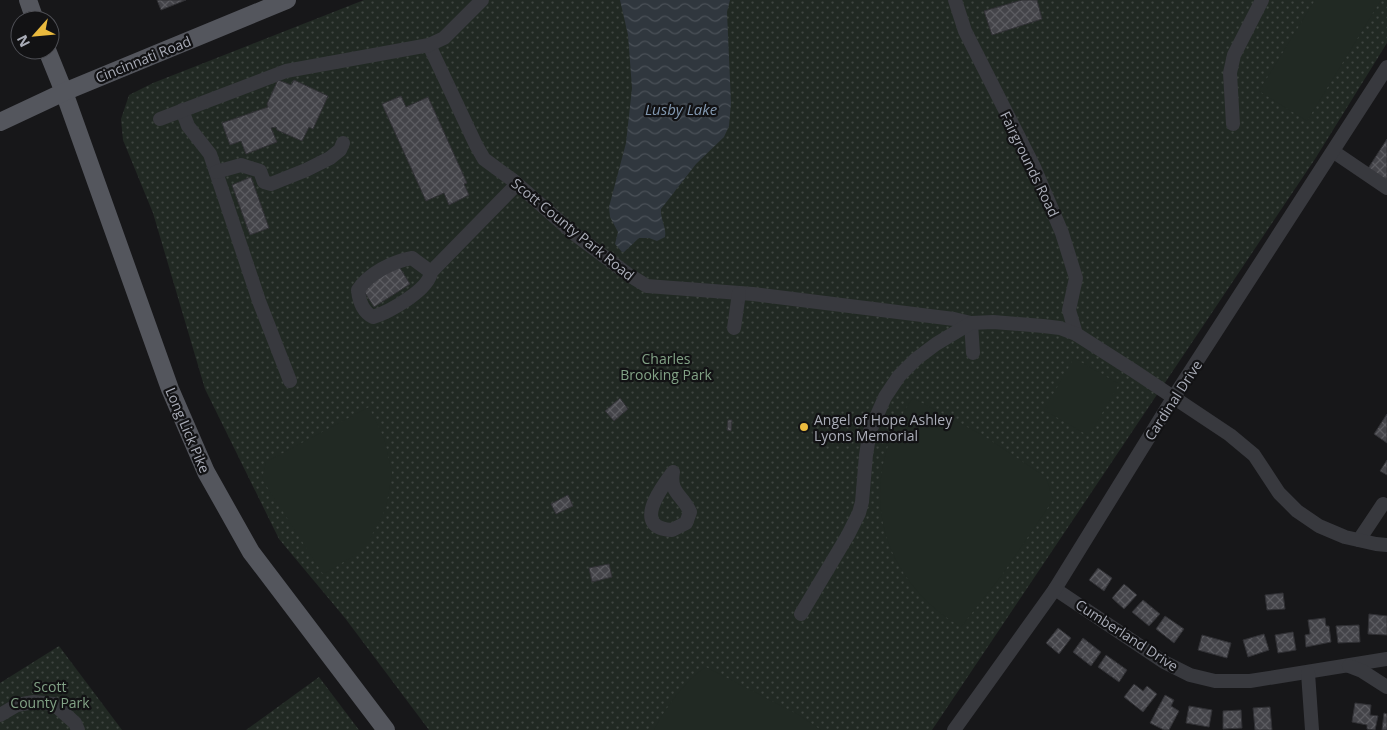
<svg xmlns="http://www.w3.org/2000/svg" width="1387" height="730" viewBox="0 0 1387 730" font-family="'Open Sans',sans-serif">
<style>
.grass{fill:url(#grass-dots)}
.garden{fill:#212923}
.water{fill:url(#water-waves)}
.building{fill:url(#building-cross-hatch);stroke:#313135}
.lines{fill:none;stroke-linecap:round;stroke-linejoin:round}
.minor{stroke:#38393e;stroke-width:14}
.major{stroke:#54565d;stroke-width:18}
.poi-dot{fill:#eaba3e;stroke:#121214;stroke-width:2}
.labels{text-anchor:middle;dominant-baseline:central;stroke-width:4.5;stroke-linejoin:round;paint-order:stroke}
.street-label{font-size:14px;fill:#aaadb8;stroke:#121214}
.park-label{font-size:14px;fill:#82a286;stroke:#121214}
.poi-label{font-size:14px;fill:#aaadb8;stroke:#121214;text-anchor:start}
.water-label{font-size:15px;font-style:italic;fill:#8399b1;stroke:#121214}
</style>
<defs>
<pattern id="grass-dots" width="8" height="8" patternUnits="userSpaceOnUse" patternTransform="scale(1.25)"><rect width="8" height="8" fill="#212923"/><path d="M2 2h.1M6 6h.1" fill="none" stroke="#3f4541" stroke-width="1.8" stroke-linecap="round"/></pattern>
<pattern id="water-waves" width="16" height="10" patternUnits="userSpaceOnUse" patternTransform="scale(1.25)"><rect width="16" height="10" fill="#30373e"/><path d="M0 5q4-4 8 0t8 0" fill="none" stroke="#4b5158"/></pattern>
<pattern id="building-cross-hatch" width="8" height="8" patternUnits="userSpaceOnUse" patternTransform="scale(1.25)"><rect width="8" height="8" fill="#444449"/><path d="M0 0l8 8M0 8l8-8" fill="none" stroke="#5c5c61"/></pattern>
</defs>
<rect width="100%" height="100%" fill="#171719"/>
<g class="grass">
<path d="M364 0H1387V43L1315 159 932 730H429L345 618 279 539 205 389 153 213 123 140 121 119 129 95 153 83Z"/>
<path d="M59 646 122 730H0V683Z"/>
<path d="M319 677 359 730H246Z"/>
</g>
<g class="garden">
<path d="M1315 0H1381L1307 121 1259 91Z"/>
<path d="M1074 358 1119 384 1089 436 1044 410Z"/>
<path d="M913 398 984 436 1046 477 1053 500 1002 575 961 627C875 576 855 478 913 398Z"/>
<path d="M369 407 384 438 392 473 386 508 371 537 352 557 323 574 262 479 266 462Z"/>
<path d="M706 667 799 715 821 730H654C664 710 686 679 706 667Z"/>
</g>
<path class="water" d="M620 0H730L727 12 731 103 729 126 724 137 696 164 661 209C660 219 667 228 665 237L657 241 649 238H639L624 252H622L615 244 618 232 610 217 609 207 626 143 632 88 628 35Z"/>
<g class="building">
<path d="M157 0H186L161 10Z"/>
<path d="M1022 0H1037L1042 19 992 35 984 11Z"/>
<path d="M278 80 291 85 294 80 328 96 313 129 309 127 302 141 277 130 276 127 271 128 277 142 246 154 241 141 230 145 222 123 268 107 267 104Z"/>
<path d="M401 96 406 107 428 97 467 183 464 184 469 195 449 205 444 193 426 201 382 104Z"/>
<path d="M1387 139V183L1367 170Z"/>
<path d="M251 177 269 228 250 235 232 185Z"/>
<path d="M398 265 410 284 374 307 362 288Z"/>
<path d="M620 398 628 409 614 421 605 411Z"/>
<path d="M1387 414V443L1374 434Z"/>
<path d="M728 420H732L731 431 727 430Z"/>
<path d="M1387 460V475L1380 471Z"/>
<path d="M568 495 573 506 556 514 551 504Z"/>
<path d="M609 564 612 577 592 582 589 568Z"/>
<path d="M1098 568 1112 578 1104 591 1089 580Z"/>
<path d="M1124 584 1137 595 1124 609 1112 598Z"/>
<path d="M1283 593 1285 609 1267 610 1265 595Z"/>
<path d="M1143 600 1160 614 1149 626 1132 612Z"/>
<path d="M1369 614 1387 616V635L1368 634Z"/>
<path d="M1165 616 1184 629 1174 643 1156 629Z"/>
<path d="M1325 618 1326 626H1329L1331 642 1306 647 1305 635 1310 634 1308 620Z"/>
<path d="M1359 625 1360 642 1338 643 1336 626Z"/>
<path d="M1058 628 1071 638 1059 654 1046 643Z"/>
<path d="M1293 632 1296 650 1278 653 1275 635Z"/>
<path d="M1264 634 1269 650 1248 657 1243 640Z"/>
<path d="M1202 635 1231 643 1227 658 1198 650Z"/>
<path d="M1083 638 1101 652 1091 666 1073 652Z"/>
<path d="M1106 655 1127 670 1119 682 1098 667Z"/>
<path d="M1134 684 1143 691 1147 686 1157 694 1143 712 1124 697Z"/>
<path d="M1165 695 1174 700 1171 706 1179 711 1169 730H1164L1150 723Z"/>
<path d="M1355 703 1371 705 1370 715 1378 716 1375 730 1367 729V725L1352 722Z"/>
<path d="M1189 706 1212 710 1209 727 1186 723Z"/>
<path d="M1270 707 1272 730H1255L1253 708Z"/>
<path d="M1241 710 1242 728 1223 729V711Z"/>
<path d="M1384 713 1387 714V730H1382Z"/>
</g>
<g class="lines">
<g class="minor">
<path d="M955 0 965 31 1034 167 1062 233 1076 278 1069 310 1076 334"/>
<path d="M429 45 476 145 484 159 514 181 573 233 629 275 647 286 753 294 954 319 971 323 973 353"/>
<path d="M182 110 188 126 210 154 259 301 290 381"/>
<path d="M160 119 286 71 429 45 444 38 482 0"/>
<path d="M1233 124 1230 73 1234 55 1262 0"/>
<path d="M1334 152 1387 188"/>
<path d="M216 172 241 165 260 171 264 182 271 184 306 170 330 158 340 150 343 143"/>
<path d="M431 272 412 258C393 261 368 274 358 290 359 300 363 312 373 317 389 312 429 290 431 272L517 184"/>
<path d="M734 328 739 293"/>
<path d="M673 472C669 493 683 495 690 512L686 523 672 530C631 528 661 488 673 472Z"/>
<path d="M1359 540 1383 504"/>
<path d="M1055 589 1164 662 1190 675 1215 681H1250L1387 659"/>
<path d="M801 614 848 535 859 513 862 502 866 455 870 431 885 397 899 376 916 359 936 344 971 323 993 322 1043 326 1060 328 1076 334 1134 371 1230 435 1254 455 1279 493 1297 511 1319 526 1345 537 1376 544 1387 545"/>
<path d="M1349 666 1362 671 1387 687"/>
<path d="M1308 673 1312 730"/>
<path d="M0 715 17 705 34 702 54 704 75 723 78 730"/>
<path d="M954 730 1055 589 1175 395 1387 67"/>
</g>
<g class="major">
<path d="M28 0 35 20"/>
<path d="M47 50 64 92 170 389 206 472 251 552 386 730"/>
<path d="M0 122 64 92 287 0"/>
</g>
</g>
<circle class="poi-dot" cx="804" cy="427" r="5"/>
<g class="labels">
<g class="street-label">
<text transform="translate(143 59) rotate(-22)">Cincinnati Road</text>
<text transform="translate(1030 164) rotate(64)">Fairgrounds Road</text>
<text transform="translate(573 229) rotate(39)">Scott County Park Road</text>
<text transform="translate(1173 400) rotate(-57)">Cardinal Drive</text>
<text transform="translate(188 430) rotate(67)">Long Lick Pike</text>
<text transform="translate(1127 635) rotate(33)">Cumberland Drive</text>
</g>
<g class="park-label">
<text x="666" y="358">Charles<tspan x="666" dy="16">Brooking Park</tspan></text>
<text x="50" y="686">Scott<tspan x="50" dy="16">County Park</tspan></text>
</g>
<g class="poi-label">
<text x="814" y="419">Angel of Hope Ashley<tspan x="814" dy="16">Lyons Memorial</tspan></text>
</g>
<g class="water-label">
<text x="681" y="109">Lusby Lake</text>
</g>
</g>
<g transform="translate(35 35) rotate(243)"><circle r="24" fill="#121214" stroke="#4f5056"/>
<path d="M0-4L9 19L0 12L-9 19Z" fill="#eaba3e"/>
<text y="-8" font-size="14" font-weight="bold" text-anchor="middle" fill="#aaadb8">N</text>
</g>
</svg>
